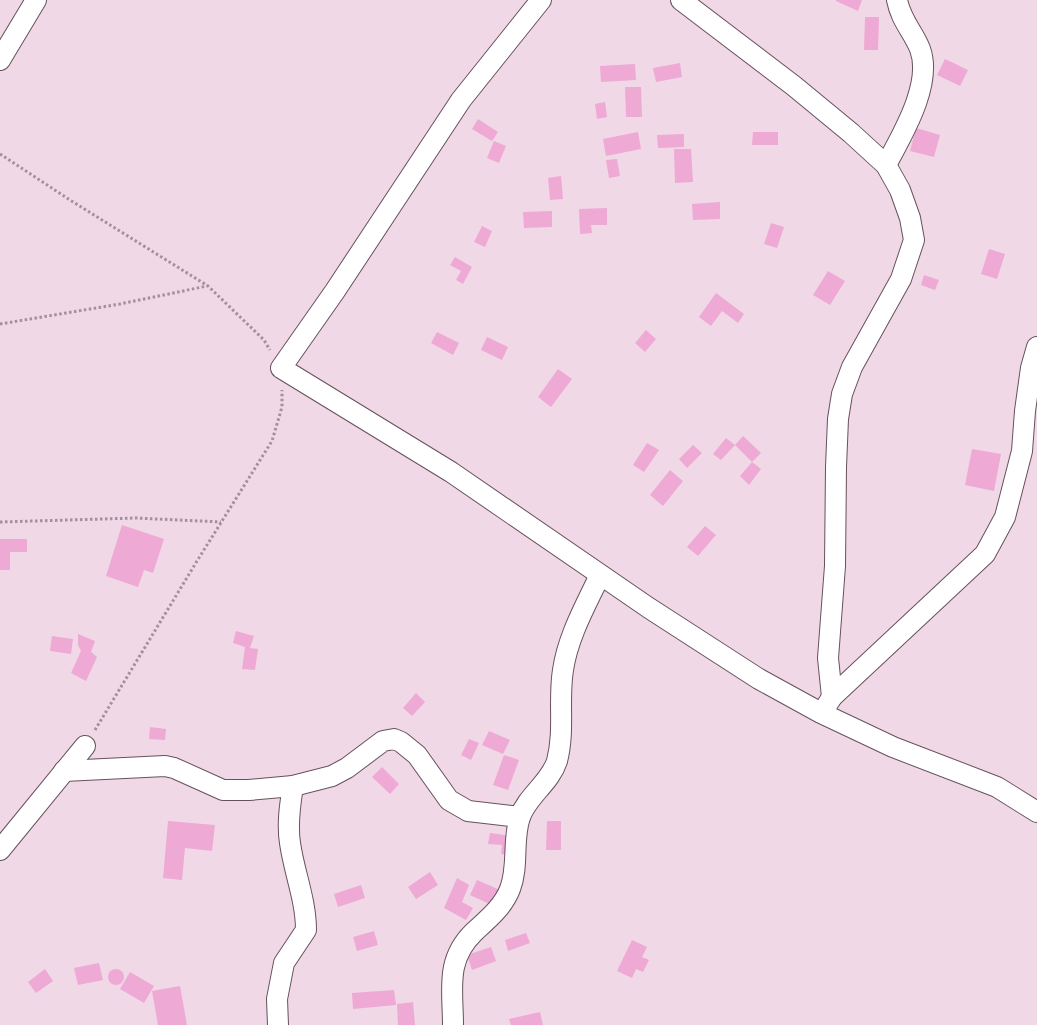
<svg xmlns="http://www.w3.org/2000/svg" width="1037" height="1025" viewBox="0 0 1037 1025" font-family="'Fira Sans Condensed',sans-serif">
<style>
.building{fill:#eea9d4}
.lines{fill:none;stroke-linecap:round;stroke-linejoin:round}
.minor-casing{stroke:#66515d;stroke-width:22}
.path{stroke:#a2909b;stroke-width:3;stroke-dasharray:2.5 2.5;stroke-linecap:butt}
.minor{stroke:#fff;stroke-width:20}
</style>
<rect width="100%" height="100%" fill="#f1d8e7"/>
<g class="building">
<path d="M836 0H862L858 11 836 1Z"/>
<path d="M865 17H879L878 50H864Z"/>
<path d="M945 59 968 70 960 86 937 75Z"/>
<path d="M680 63 682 77 656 82 653 68Z"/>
<path d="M635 64 636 80 601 82 600 66Z"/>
<path d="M625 87H641L642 117H626Z"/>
<path d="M605 102 607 117 597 119 595 104Z"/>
<path d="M478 119 498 132 492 141 472 129Z"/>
<path d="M916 128 940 135 934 157 910 151Z"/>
<path d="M638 132 641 149 606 156 603 139Z"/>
<path d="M753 132H778V145H752Z"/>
<path d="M684 134V147L658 148 657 135Z"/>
<path d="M494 141 506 146 499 163 487 158Z"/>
<path d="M674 149H691L693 182 675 183Z"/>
<path d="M617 159 620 176 609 178 606 160Z"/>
<path d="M561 176 563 199 550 200 548 178Z"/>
<path d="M720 202V219L693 220 692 204Z"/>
<path d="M607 208V225H591L592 233 580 234 579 209Z"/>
<path d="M552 211V227L524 228 523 212Z"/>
<path d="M771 223 784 227 777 248 764 244Z"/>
<path d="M482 226 492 231 485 247 474 242Z"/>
<path d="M989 249 1005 254 997 279 981 274Z"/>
<path d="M455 257 472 267 463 284 456 280 461 271 450 265Z"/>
<path d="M828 271 845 281 830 305 813 295Z"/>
<path d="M924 275 939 280 935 290 921 285Z"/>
<path d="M716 293 744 314 738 323 722 311 711 326 699 317Z"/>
<path d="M646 330 656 339 645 352 635 343Z"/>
<path d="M437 332 459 343 453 355 431 343Z"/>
<path d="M487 337 508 347 502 360 481 350Z"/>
<path d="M558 369 572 379 551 407 538 397Z"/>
<path d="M743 436 761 453 752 462 735 445Z"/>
<path d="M726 438 735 445 721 460 713 454Z"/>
<path d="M647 443 659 450 644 472 633 465Z"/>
<path d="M693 445 702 453 687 468 679 459Z"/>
<path d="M972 449 1001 454 994 491 965 485Z"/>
<path d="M752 462 761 469 749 485 740 476Z"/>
<path d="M670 470 683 481 663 506 650 495Z"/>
<path d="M122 525 164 539 153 573 144 570 138 587 106 576Z"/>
<path d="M705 526 716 535 698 556 687 547Z"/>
<path d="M0 539H27V552H10V570H0Z"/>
<path d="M236 631 254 636 250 648 258 649 255 670 242 669 245 647 233 643Z"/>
<path d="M78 634 95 641 91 652 97 657 86 681 71 673 81 651 78 645Z"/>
<path d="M52 636 73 639 71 654 50 651Z"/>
<path d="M416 693 425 702 412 716 403 708Z"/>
<path d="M150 727 166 729 165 740 149 739Z"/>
<path d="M489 731 510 740 503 754 482 745Z"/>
<path d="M469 739 479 743 471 760 461 755Z"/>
<path d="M504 755 519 760 508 790 493 785Z"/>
<path d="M382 767 399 784 390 794 372 777Z"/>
<path d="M168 821 215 825 212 851 185 848 182 880 163 878Z"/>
<path d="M547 821H561V850H546Z"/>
<path d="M490 833 511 836 509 855 501 854 502 845 488 844Z"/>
<path d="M430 872 438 885 416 899 408 887Z"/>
<path d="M457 878 469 885 462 902 473 908 466 920 444 908Z"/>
<path d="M477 880 500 890 494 906 470 895Z"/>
<path d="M361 885 365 898 338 907 334 894Z"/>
<path d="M374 931 378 945 357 951 353 937Z"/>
<path d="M526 933 530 943 508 951 505 940Z"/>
<path d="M632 940 647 947 642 957 649 960 643 972 636 969 632 978 617 971Z"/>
<path d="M491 947 496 961 472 970 467 955Z"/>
<path d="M99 963 103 980 78 985 74 968Z"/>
<path d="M45 969 53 981 36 993 28 982Z"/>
<circle cx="116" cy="977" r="8"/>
<path d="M130 972 154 986 144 1003 120 989Z"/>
<path d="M180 986 187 1025H158L152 991Z"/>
<path d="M394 990 396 1005 353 1009 352 993Z"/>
<path d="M413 1002 415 1025H398L397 1004Z"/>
<path d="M540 1012 543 1025H511L509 1019Z"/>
</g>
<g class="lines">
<g class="minor-casing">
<g id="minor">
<path d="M541 0 461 100 335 291 281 368 451 472 649 608 759 679 821 713 893 747 997 787 1037 812"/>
<path d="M681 0 794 86 851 133 886 165 900 190 910 218 914 240 901 279 852 367 842 394 838 419 836 467 835 566 828 658 832 697"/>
<path d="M0 60 36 0"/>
<path d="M886 165C902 135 933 84 920 49 913 31 901 21 897 0"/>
<path d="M827 705 832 697 985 554 1005 517 1022 451 1025 411 1031 368 1037 347"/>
<path d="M64 771 165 766 174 768 223 790H249L293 786 332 776 347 768 383 741 394 739 401 742 417 755 449 800 468 811 520 817"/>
<path d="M0 850 85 746"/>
<path d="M278 1025 277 999 284 963 306 930C306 900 294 872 290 843 287 824 290 804 293 786"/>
<path d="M453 1025C453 990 445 960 474 932 488 919 503 907 510 889 519 866 512 840 520 817 527 796 550 783 557 761 565 730 558 700 563 670 568 636 586 605 600 575"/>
</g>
</g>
<g class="path">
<path d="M0 154 70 200 208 286 264 340 270 350"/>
<path d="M0 324 120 304 207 286"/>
<path d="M0 522 136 518 221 522"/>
<path d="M95 730 197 561 272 441 282 407V390"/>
</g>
<use href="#minor" class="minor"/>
</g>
</svg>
